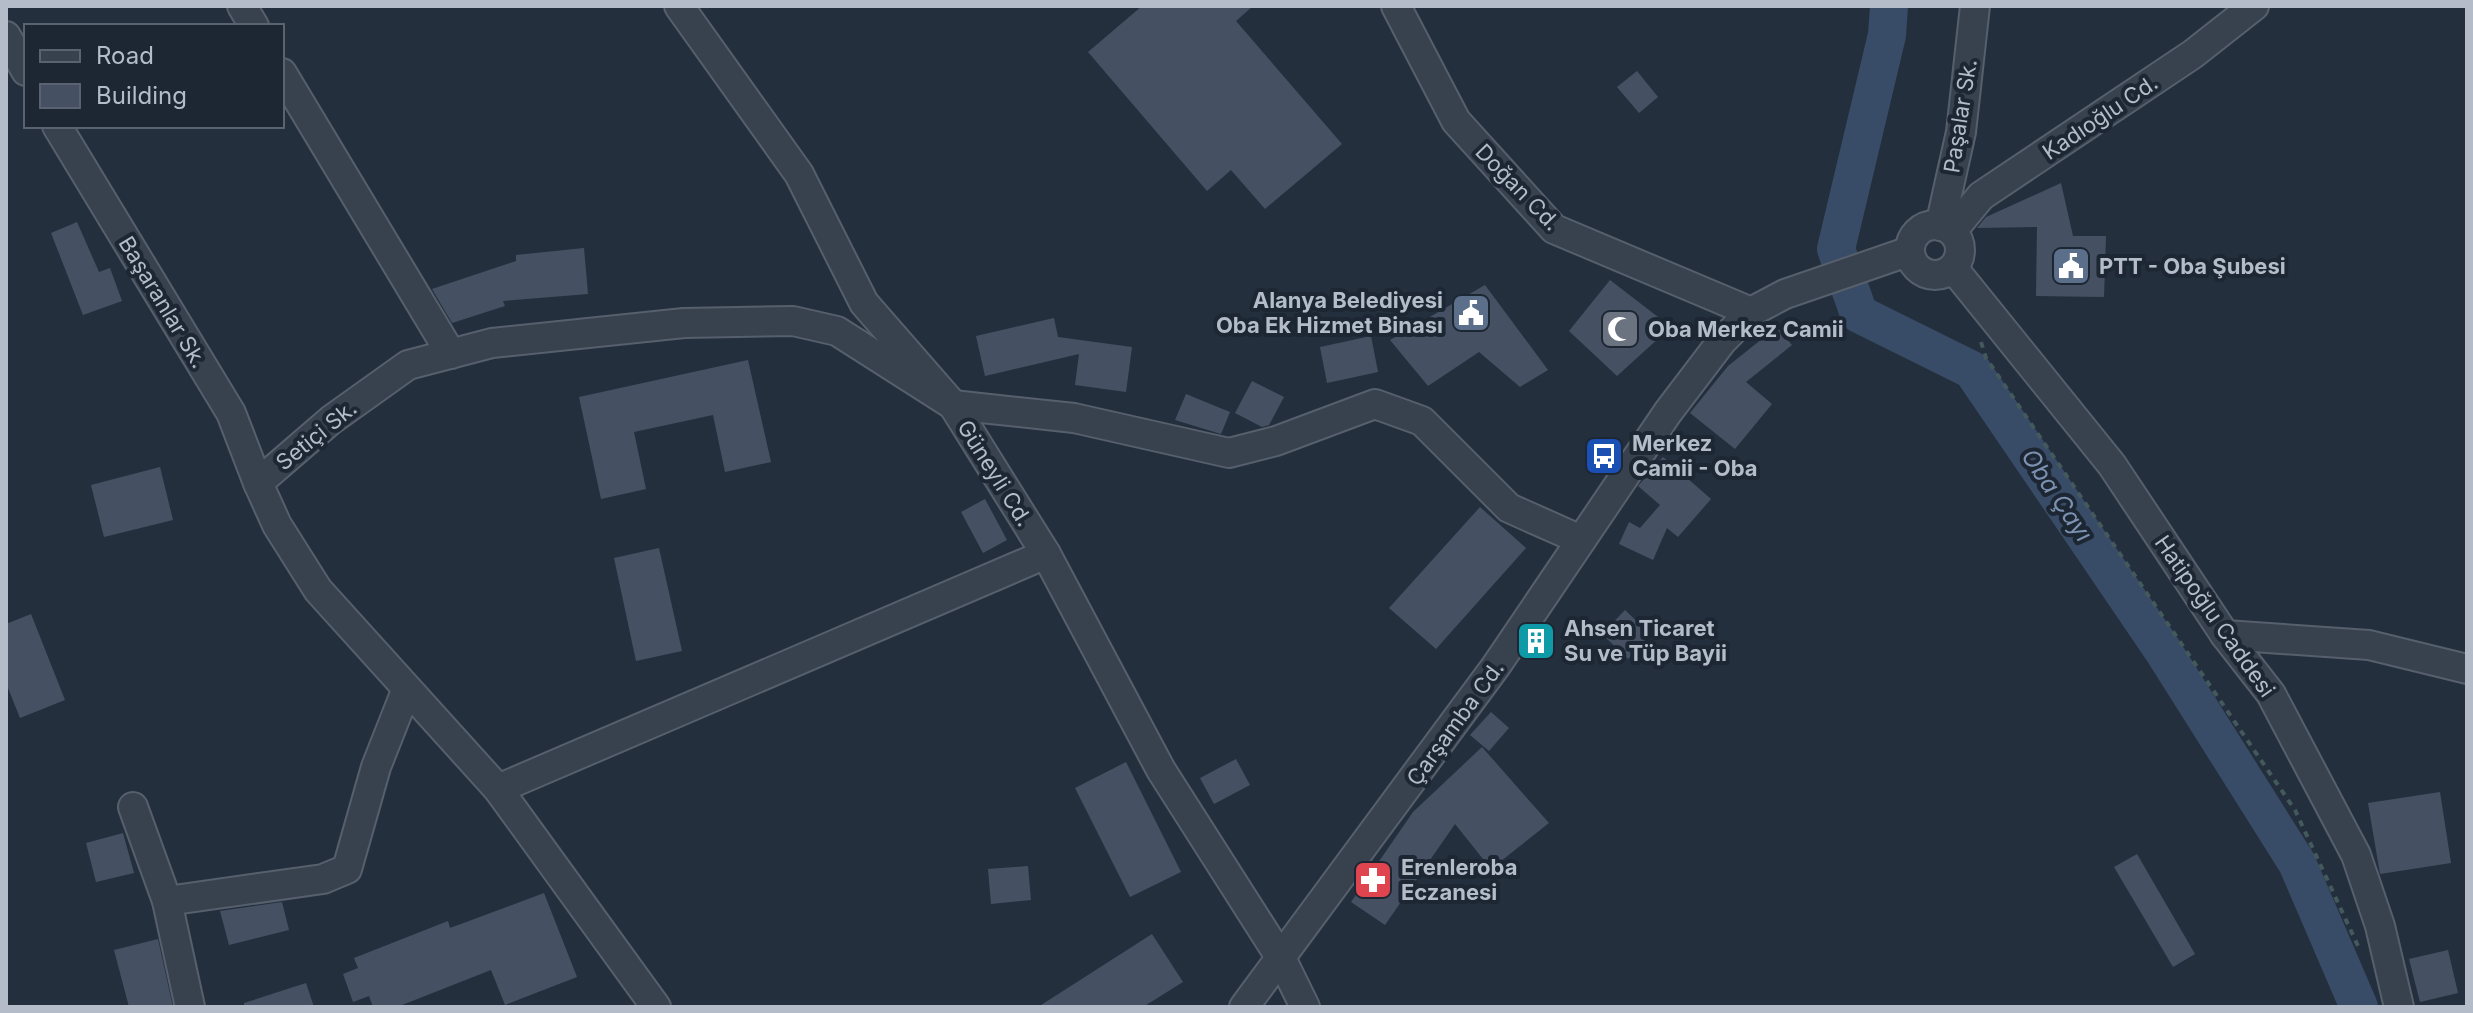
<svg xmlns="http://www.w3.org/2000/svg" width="2473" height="1013" viewBox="0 0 2473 1013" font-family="Inter,sans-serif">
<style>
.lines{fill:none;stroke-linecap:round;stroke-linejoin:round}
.river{stroke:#394c67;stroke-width:38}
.building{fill:#455162}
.minor-casing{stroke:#565f6c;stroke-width:32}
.path{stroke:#44595c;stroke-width:4;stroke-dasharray:6 6;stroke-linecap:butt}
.minor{stroke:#38414e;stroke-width:28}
.labels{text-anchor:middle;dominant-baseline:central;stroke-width:8;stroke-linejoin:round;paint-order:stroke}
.street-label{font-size:22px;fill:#b4bcc9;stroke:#1d2633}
.poi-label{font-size:22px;font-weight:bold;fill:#b4bcc9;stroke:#1d2633;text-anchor:start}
.water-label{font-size:24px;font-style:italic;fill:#7c92b1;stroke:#1d2633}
</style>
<rect width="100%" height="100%" fill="#242f3e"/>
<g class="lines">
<path class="river" d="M1889 6 1887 35 1836 249 1859 314 1972 370 2164 652 2297 863 2359 1007"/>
</g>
<g class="building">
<path d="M1142 6H1253L1236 21 1342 144 1265 209 1231 170 1207 191 1088 52Z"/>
<path d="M1637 71 1658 97 1639 113 1617 87Z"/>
<path d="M2061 183 2073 236H2106L2104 297 2036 296 2037 227 1977 228 1986 217Z"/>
<path d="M77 222 99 272 110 268 122 301 83 315 51 233Z"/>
<path d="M584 248 588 294 503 301 505 306 452 323 432 289 516 261V255Z"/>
<path d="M1610 280 1671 327 1617 376 1569 331Z"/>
<path d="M1485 285 1548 370 1520 387 1479 352 1428 386 1390 340Z"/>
<path d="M1054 318 1058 337 1132 347 1126 392 1075 385 1079 354 985 376 976 336Z"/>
<path d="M1777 327 1792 345 1746 382 1772 404 1735 449 1690 413 1728 366Z"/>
<path d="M1371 336 1378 372 1327 383 1320 347Z"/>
<path d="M748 360 771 462 725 472 713 415 634 432 646 489 601 499 579 397Z"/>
<path d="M1252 381 1284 397 1269 425 1262 427 1235 413Z"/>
<path d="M1186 394 1230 412 1221 434 1175 420Z"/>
<path d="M1663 457 1711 499 1678 537 1667 528 1653 560 1619 544 1629 522 1640 528 1660 505 1638 486Z"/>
<path d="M160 467 173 520 104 537 91 485Z"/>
<path d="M985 499 1007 540 983 553 961 512Z"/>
<path d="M1480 507 1526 548 1436 649 1389 608Z"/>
<path d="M659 548 682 651 636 661 614 558Z"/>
<path d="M1625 610 1651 635 1628 659 1602 634Z"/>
<path d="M31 614 65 700 20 718 6 683V624Z"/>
<path d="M1544 625 1555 634 1531 659 1525 654Z"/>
<path d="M1491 712 1509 728 1489 751 1470 735Z"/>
<path d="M1482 747 1549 823 1491 869 1455 824 1385 925 1351 902 1413 812Z"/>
<path d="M1236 759 1250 785 1214 804 1200 778Z"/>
<path d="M1126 762 1181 872 1130 897 1075 788Z"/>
<path d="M2440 792 2451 863 2380 874 2368 803Z"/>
<path d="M123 833 134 873 96 882 86 843Z"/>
<path d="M2137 854 2195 954 2173 967 2114 867Z"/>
<path d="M1028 866 1031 900 991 904 988 869Z"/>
<path d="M544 893 577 977 505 1005 491 970 397 1007H373L369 996 353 1002 343 974 358 968 354 958 448 921 450 928Z"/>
<path d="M282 902 289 930 229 945 220 911Z"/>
<path d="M1152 934 1183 982 1143 1007H1038Z"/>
<path d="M158 939 173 1007H129L114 950Z"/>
<path d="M2448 950 2458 993 2420 1002 2409 959Z"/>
<path d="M306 983 314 1007H244V1003Z"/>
</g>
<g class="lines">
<g class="minor-casing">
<g id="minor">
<path d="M242 6 254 26"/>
<path d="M679 6 799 174 864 303 953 405 1046 554 1161 770 1282 960 1305 1007"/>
<path d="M1396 6 1456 121 1554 229 1751 312"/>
<path d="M6 36 26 71"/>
<path d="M282 73 451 354"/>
<path d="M57 126 231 413 258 483"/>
<circle cx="1935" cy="250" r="25"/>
<path d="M1940 226 1961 132 1975 6"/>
<path d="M1952 231 1981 196 2193 54 2254 6"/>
<path d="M1953 268 2112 465 2225 635 2271 694 2356 855 2380 926 2399 1007"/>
<path d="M2225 635 2369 645 2467 669"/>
<path d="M498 789 1046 554"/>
<path d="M133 807 167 901 190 1007"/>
<path d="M167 901 323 879 347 869 376 767 406 691"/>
<path d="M656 1007 498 789 318 590 277 525 258 483 331 420 408 365 492 343 684 323 793 321 837 331 953 405 1074 418 1229 453 1276 441 1375 404 1422 421 1509 508 1581 540"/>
<path d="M1244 1007 1496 666 1668 412 1722 341 1751 312 1785 294 1910 251"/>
</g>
</g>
<path class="path" d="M1981 342 1986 358 2295 810 2358 946"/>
<use href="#minor" class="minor"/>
</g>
<defs>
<g id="civic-square" transform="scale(2)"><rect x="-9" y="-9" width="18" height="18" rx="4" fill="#5c6f8a" stroke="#1d2633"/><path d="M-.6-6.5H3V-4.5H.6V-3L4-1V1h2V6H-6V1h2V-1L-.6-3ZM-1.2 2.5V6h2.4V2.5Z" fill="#fff"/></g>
<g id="mosque-square" transform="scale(2)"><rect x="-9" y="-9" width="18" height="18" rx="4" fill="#6b7280" stroke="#1d2633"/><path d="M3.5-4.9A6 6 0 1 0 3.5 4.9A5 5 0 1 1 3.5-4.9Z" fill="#fff"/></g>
<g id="bus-square" transform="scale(2)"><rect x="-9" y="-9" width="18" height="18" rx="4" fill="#1a4fb4" stroke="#1d2633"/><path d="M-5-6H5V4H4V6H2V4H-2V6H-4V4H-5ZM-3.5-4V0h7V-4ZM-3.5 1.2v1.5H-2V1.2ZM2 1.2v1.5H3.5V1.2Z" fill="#fff"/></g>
<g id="building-square" transform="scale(2)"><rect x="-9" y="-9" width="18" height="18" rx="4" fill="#0f9aa8" stroke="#1d2633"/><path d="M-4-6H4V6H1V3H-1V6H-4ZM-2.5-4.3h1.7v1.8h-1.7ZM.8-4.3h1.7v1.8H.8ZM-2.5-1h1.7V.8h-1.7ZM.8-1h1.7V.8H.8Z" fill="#fff"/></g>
<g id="pharmacy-square" transform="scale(2)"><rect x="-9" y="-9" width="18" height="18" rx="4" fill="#e0444e" stroke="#1d2633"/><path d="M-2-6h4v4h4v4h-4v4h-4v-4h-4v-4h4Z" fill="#fff"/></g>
</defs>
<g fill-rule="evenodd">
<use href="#civic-square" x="2071" y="266"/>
<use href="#civic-square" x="1471" y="313"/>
<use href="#mosque-square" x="1620" y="329"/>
<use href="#bus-square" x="1604" y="456"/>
<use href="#building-square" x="1536" y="641"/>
<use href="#pharmacy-square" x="1373" y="880"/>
</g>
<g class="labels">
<g class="street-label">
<text transform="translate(1960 116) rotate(-81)">Paşalar Sk.</text>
<text transform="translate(2100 117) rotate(-34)">Kadıoğlu Cd.</text>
<text transform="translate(1518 187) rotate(46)">Doğan Cd.</text>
<text transform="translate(163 302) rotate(59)">Başaranlar Sk.</text>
<text transform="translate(316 435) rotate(-39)">Setiçi Sk.</text>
<text transform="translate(995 473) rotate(58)">Güneyli Cd.</text>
<text transform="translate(2215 616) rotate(55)">Hatipoğlu Caddesi</text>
<text transform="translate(1455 723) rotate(-54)">Çarşamba Cd.</text>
</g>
<g class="poi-label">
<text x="2099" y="266">PTT - Oba Şubesi</text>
<text x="1443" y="300" text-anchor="end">Alanya Belediyesi<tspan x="1443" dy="25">Oba Ek Hizmet Binası</tspan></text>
<text x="1648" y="329">Oba Merkez Camii</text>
<text x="1632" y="443">Merkez<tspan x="1632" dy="25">Camii - Oba</tspan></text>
<text x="1564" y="628">Ahsen Ticaret<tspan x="1564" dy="25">Su ve Tüp Bayii</tspan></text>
<text x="1401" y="867">Erenleroba<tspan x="1401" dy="25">Eczanesi</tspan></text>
</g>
<g class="water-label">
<text transform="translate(2057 495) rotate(56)">Oba Çayı</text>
</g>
</g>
<rect width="2473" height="1013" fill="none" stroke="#b4bcc9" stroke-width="16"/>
<rect x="24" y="24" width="260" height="104" fill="#1d2633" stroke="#59626f" stroke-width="2"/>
<rect x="40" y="50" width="40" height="12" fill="#38414e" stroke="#59626f" stroke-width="2"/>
<text x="96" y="64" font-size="24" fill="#b4bcc9">Road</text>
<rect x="40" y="84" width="40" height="24" fill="#455162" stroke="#59626f" stroke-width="2"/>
<text x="96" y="104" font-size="24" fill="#b4bcc9">Building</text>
</svg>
